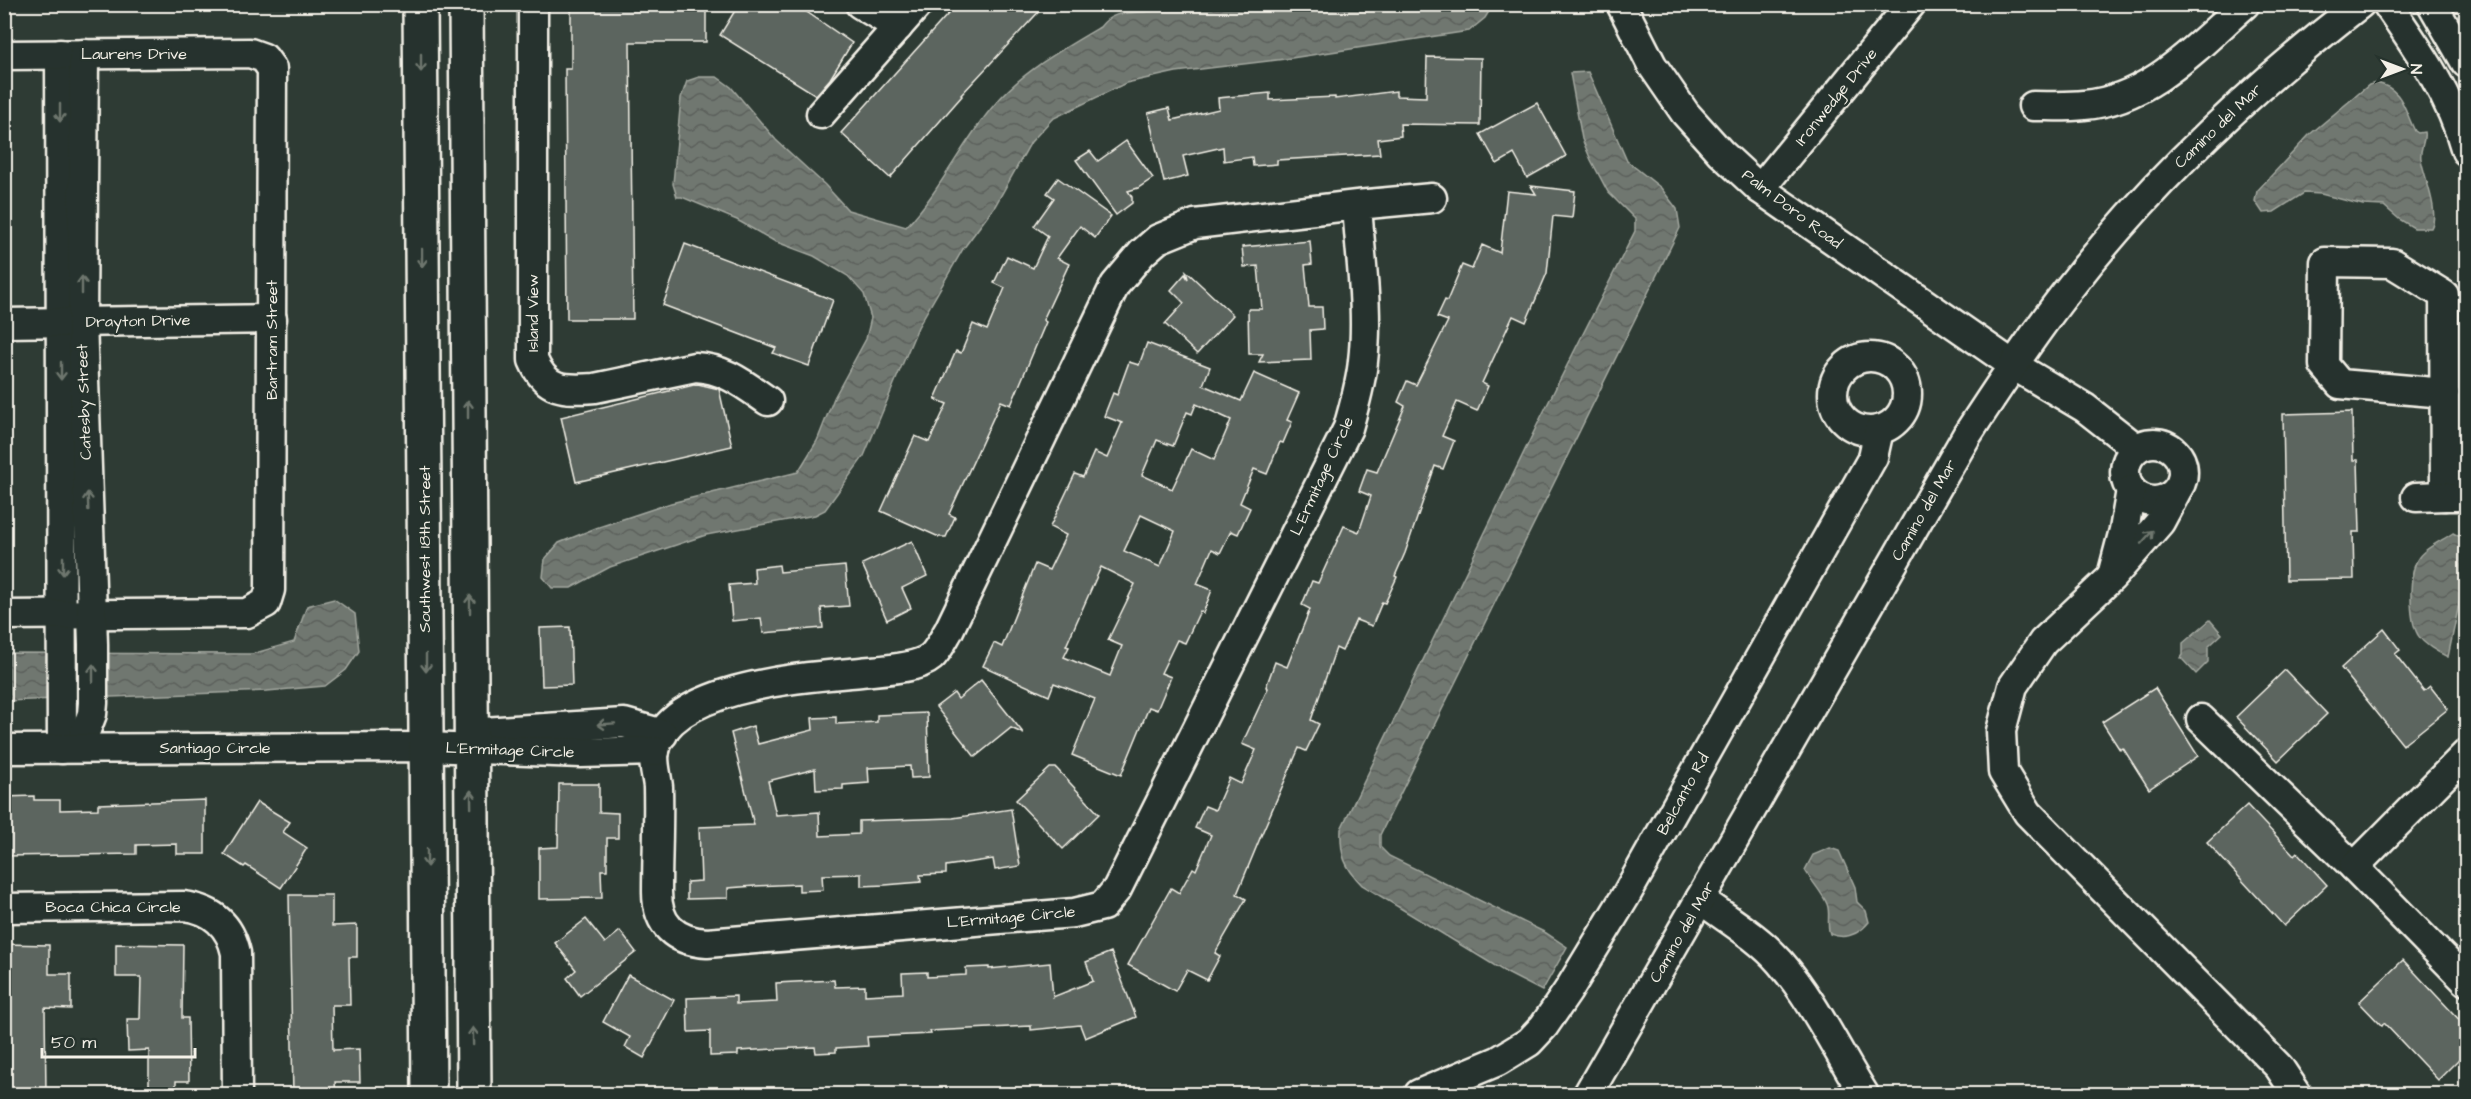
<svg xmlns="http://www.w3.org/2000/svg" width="2471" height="1099" viewBox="0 0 2471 1099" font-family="'Architects Daughter',sans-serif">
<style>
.water{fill:url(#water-waves);stroke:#a4a8a0;stroke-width:1.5}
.building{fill:#5c655e;stroke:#f4f1e8;stroke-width:1.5;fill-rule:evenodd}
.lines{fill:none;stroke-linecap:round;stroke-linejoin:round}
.minor-casing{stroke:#f4f1e8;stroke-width:33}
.major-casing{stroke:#f4f1e8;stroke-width:38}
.minor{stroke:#26332d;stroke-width:28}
.major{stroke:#26332d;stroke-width:33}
.oneway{stroke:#6e766e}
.labels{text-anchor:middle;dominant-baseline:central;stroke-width:4.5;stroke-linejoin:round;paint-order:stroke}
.street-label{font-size:16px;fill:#f4f1e8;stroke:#26332d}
</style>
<defs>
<pattern id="water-waves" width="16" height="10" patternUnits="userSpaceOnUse" patternTransform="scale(1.5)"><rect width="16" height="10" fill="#6f7770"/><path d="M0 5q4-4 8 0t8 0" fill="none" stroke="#5c605b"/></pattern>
</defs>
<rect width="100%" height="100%" fill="#2e3b34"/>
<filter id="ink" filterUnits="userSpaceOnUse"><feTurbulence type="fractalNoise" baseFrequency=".0167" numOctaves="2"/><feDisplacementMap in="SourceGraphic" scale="12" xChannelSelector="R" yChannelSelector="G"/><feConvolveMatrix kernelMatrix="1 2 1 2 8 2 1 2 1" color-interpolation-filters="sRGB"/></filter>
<g filter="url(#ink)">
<g class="water">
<path d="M1179 5H1493L1485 18 1469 31 1285 59 1176 72 1126 83 1052 119 1031 142 995 206 963 249 918 327 864 456 825 510 815 515 706 535 610 567 571 588H552L543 577 545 559 559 543 596 528 671 503 798 472 817 441 834 398 866 339 871 318 864 294 848 276 814 256 774 241 737 220 682 197H677L673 184 681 98 687 81 699 77H717L731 87 776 140 825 185 848 210 906 227C941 190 962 142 995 104 1022 72 1064 48 1100 27 1113 9 1131 14 1151 11 1160 9 1170 7 1179 5Z"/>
<path d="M1588 72 1627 161 1661 188 1677 209 1680 228 1380 835V847L1389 856 1546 933 1567 947 1542 991 1507 973 1362 885C1344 866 1340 855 1341 829L1541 417 1635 231V219L1608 192 1591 160 1582 139 1570 73Z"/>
<path d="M2376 83C2403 88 2404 110 2415 131L2418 133 2424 132C2426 141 2419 149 2421 159 2424 177 2440 212 2431 228H2414L2399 219 2384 206 2363 205 2321 194 2304 193 2274 212 2263 213 2255 201 2257 191 2309 135 2369 85Z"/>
<path d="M2453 533 2466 540V571L2448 657C2439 653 2423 644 2418 635 2409 620 2408 572 2419 557 2425 548 2443 540 2453 533Z"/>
<path d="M334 599 355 614 359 651 346 670 325 686 267 691 5 701 4 653 252 654 294 642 307 606Z"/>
<path d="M2210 620 2222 634 2208 647V662L2196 674 2181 658 2183 655V643Z"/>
<path d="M1830 848 1839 851 1855 887 1857 902 1866 911 1869 922C1859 934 1846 940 1830 934 1826 924 1831 914 1827 904 1822 892 1811 881 1805 870L1813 855Z"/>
</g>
<g class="building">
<path d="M571 4H706V42H630L633 319H567L565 69H571Z"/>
<path d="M739 4H795L852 43 830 79 816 95 720 35Z"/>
<path d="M957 4H1046L961 95 962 96 890 178 841 133Z"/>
<path d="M1427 57 1481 58 1480 125 1400 124 1401 136 1378 139 1380 154 1277 160V164L1253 166 1252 157 1224 161 1223 147 1183 156 1188 176 1164 182 1148 113 1169 108 1172 120 1219 109 1218 98 1270 93V100L1335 97V99L1396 91V96L1426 97Z"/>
<path d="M1537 103 1566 156 1527 178 1514 154 1497 164 1480 134Z"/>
<path d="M1126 141 1153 178 1138 188 1128 191 1132 197V203L1116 215 1076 160 1090 151 1098 161Z"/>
<path d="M1058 178 1111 216 1095 238 1080 226 1057 258 1069 264 1043 320 1046 322 1022 379 1011 405 1001 401 949 514 955 517 946 537H939L881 511 915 436 929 442 947 404 935 399 956 351 961 353 973 324 987 330 1005 288 994 283 1007 256 1033 268 1048 236 1034 226 1054 198 1047 193Z"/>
<path d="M1531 186 1575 191 1572 218 1553 216 1547 273 1526 322 1513 316 1482 383 1488 386 1477 411 1457 402 1442 436 1454 441 1443 469 1435 466 1405 553 1395 576 1397 577 1385 603 1382 602 1372 626 1356 620 1342 651 1336 648 1311 720 1319 724 1306 751 1299 748 1263 831 1237 894 1246 899 1215 953 1220 956 1207 980 1187 970 1175 991 1128 965 1171 888 1179 893 1193 868 1196 870 1211 835 1195 828 1205 806 1215 810 1229 778 1241 784 1256 750 1242 744 1268 688 1266 687 1275 662 1287 667 1310 609 1302 605 1312 581 1318 583 1344 526 1359 532 1371 496 1359 491 1367 469 1377 472 1405 406 1398 402 1407 381 1416 385 1448 321 1437 317 1445 300 1447 301 1462 265 1472 269 1482 245 1500 253 1507 191 1536 194Z"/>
<path d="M1310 241 1312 264 1305 265 1309 307H1322L1323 329 1310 330 1311 360 1259 362 1263 354H1249L1248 309H1262L1258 266 1244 267 1242 247Z"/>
<path d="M685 244 833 300 809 366 773 353 776 348 663 305Z"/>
<path d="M1186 271 1233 315 1197 354 1165 324 1184 303 1171 290 1185 274 1188 279Z"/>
<path d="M1147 343 1210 367 1203 385 1241 401 1254 373 1299 393 1287 420 1292 422 1283 443 1280 442 1267 474 1254 469 1240 503 1250 508 1238 534 1231 531 1220 553 1212 549 1197 584 1212 590 1203 613 1200 611 1185 643 1177 640 1161 673 1171 677 1157 710 1149 707 1121 775 1072 755 1095 699 1054 683 1049 696 983 666 994 643 1002 647 1035 564 1049 570 1066 535 1050 527 1075 474 1083 477 1094 452 1107 458 1122 423 1104 416 1113 393 1117 395 1129 362 1139 365ZM1196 404 1231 420 1214 460 1191 449 1172 489 1142 475 1157 440 1173 446 1187 412 1192 414ZM1141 515 1175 531 1160 567 1124 551ZM1101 567 1135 584 1108 640 1122 646 1110 676 1064 657 1069 647 1066 646Z"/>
<path d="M698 384 719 389 732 446 576 482 561 417Z"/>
<path d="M2352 412 2353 460H2358L2360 532H2353L2354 579 2286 580 2283 414Z"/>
<path d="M912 541 927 576 902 588 911 608 887 620 862 564Z"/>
<path d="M779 565 780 572 845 566 849 606 821 608 823 628 763 633 761 618 732 621 729 585 755 583 754 568Z"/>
<path d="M570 627 572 685 542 686 540 628Z"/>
<path d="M2384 629 2400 650 2395 654 2424 691 2430 686 2448 709 2403 745 2341 668Z"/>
<path d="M2285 670 2327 714 2278 761 2236 717Z"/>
<path d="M981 680 1024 734 1011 728 975 757 936 707 954 693 958 699Z"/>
<path d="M2155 688 2198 756 2149 789 2123 748 2120 750 2102 722Z"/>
<path d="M927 713 929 777 911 778 910 766 868 768 869 783 843 785V789L816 790 815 769 768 781 776 815 819 812 820 836 859 834V821L953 818 1011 809 1020 866 995 870 993 859 946 866V874L920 875 921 882 885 885 861 886V874L822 875 823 890 799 891V884L755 886 728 888V898L687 899V882L701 881 699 827 754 825 731 733 753 726 758 744 813 730 812 718 836 717V724L877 722V715Z"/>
<path d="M1050 768H1056L1099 814 1063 849 1016 800Z"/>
<path d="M559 784H599V812L618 813V838H607V870H601L602 898 539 899V848L558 847Z"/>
<path d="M34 796V800H60V810L98 809V804L205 800V854H177V844L136 845V854L4 856V797Z"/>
<path d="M257 802 290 822 283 832 307 848 281 888 246 865 244 867 224 854Z"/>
<path d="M2247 805 2294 855 2297 852 2327 885 2284 926 2207 842Z"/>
<path d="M289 895H332V926L357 925V957H349L350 1005H332L333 1050 359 1049 360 1082H335L336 1095H293Z"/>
<path d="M586 919 605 943 620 931 636 952 580 996 567 978 576 970 555 943Z"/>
<path d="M4 944 49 945V974H71V1009L45 1008 46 1095H4Z"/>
<path d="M116 944 183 945 182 1018H188L189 1081H176V1095H149V1050L128 1051 127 1019H140L141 977H116Z"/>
<path d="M1111 952 1136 1017 1085 1038 1080 1025 1031 1030V1026L930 1031 931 1034 867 1037 868 1046 836 1048V1052L816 1053 815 1047 738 1051V1055L710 1056V1031L688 1032 687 998 736 996V1004L777 1002 776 983 834 980 835 987 865 986V995L903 993 902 973 927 972V977L966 975V968L989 967V969L1050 963 1053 997 1093 981 1086 962Z"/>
<path d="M2403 960 2466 1027V1052L2438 1080 2384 1023 2382 1026 2359 1002Z"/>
<path d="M628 975 674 1000 644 1058 625 1047 630 1037 603 1022Z"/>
</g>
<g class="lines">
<g class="minor-casing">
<g id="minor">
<path d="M533 4V360C546 391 564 390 595 388L695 367C724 368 745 385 768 401"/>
<path d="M860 4 898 27"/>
<path d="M1621 4 1652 65 1685 113 1721 153 1760 189 2013 365 2085 408 2136 448"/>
<path d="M2387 4C2419 50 2451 96 2466 151"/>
<path d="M2432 4 2466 63"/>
<path d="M60 54 62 749"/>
<path d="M4 55 250 53 264 58 272 69 270 590 266 603 247 613 4 615"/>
<path d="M2033 106C2050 106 2067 107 2084 105 2150 100 2198 45 2245 4"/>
<path d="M821 114 918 4"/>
<path d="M1760 189 1911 4"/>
<path d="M1357 205C1360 255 1369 311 1363 361 1361 384 1354 406 1348 428L1117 889 1103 906 1074 913 707 943C675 941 657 925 657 892 657 857 659 822 658 787 657 776 652 761 655 750 669 685 808 677 861 672 879 670 917 669 931 657 938 651 944 638 949 630L1115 285 1142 253 1158 239 1195 224 1357 205 1432 198"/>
<path d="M4 323 272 319"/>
<circle cx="1870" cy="394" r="37"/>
<path d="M2445 393 2340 384 2324 365 2325 262 2392 263 2444 295 2445 496H2466"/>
<circle cx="2154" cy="472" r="29"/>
<path d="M2176 492 2160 522 2112 577 2043 642 2013 686 2001 731 2003 772 2028 813 2279 1067 2297 1094"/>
<path d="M2416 497 2445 496"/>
<path d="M2113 572 2124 530 2131 490"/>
<path d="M2201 719 2354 867 2466 981"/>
<path d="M483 732 624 723 663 734"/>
<path d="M79 748 92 714 93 703V644L82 321 84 54"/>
<path d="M4 749 426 747 581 753 655 751"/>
<path d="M2354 867 2466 754"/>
<path d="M1700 899C1727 919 1758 937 1780 962 1814 1001 1837 1051 1864 1094"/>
<path d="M4 908 184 906C213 910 230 925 236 953L237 1094"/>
<path d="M1419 1094 1498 1061 1529 1042 1544 1026 1568 991 1625 897 1873 457 1879 430"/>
<path d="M1588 1094 1967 435C2000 384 2033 334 2071 286 2154 179 2253 87 2360 4"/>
</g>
</g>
<g class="major-casing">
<g id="major">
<path d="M420 4 429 1094"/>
<path d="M466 4 474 1094"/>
</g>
</g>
<use href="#minor" class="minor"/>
<use href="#major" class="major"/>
</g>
<defs><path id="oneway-shaft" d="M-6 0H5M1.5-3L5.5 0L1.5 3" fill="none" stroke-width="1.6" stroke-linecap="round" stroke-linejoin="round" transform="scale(1.5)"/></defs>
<g class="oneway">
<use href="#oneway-shaft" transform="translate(421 63) rotate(90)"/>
<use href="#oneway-shaft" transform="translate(60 113) rotate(90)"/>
<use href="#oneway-shaft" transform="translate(422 258) rotate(90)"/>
<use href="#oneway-shaft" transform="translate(82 285) rotate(-90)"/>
<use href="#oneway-shaft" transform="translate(61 371) rotate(90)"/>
<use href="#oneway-shaft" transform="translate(468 409) rotate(-90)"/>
<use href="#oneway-shaft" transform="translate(88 501) rotate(-92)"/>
<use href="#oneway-shaft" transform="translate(2147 537) rotate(-48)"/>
<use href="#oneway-shaft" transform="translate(63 566) rotate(90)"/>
<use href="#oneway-shaft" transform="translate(470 604) rotate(-90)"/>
<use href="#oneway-shaft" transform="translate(426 663) rotate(90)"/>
<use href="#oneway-shaft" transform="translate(93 673) rotate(-90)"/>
<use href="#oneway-shaft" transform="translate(606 724) rotate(176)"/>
<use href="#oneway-shaft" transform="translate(471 799) rotate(-91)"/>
<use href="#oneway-shaft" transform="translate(427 858) rotate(90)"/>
<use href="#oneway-shaft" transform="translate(473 1036) rotate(-91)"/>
</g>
</g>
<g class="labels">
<g class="street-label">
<text x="134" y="54">Laurens Drive</text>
<text transform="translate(1836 97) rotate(-51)">Ironwedge Drive</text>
<text transform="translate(2218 126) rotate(-44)">Camino del Mar</text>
<text transform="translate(1792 209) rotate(37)">Palm Doro Road</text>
<text transform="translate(533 313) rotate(-90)">Island View</text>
<text transform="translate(138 321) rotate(-1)">Drayton Drive</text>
<text transform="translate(272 340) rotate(-90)">Bartram Street</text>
<text transform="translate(84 402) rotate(-92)">Catesby Street</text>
<text transform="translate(1322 476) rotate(-65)">L'Ermitage Circle</text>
<text transform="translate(1924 510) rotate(-60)">Camino del Mar</text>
<text transform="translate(425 549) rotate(-90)">Southwest 18th Street</text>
<text x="215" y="748">Santiago Circle</text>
<text transform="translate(510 750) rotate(2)">L'Ermitage Circle</text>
<text transform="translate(1683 794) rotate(-61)">Belcanto Rd</text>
<text x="113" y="907">Boca Chica Circle</text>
<text transform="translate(1011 917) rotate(-5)">L'Ermitage Circle</text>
<text transform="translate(1682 932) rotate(-60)">Camino del Mar</text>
</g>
</g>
<rect width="2471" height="1099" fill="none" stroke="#26332d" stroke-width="24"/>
<rect x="12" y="12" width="2447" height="1075" fill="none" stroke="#f4f1e8" stroke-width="2" filter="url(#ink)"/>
<g transform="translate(2402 69) rotate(90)" stroke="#26332d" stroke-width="4.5" paint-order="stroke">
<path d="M0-4.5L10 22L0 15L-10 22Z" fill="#f4f1e8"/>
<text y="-9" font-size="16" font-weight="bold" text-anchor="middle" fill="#f4f1e8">N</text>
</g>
<path d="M42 1048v9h153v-9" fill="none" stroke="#f4f1e8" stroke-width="3"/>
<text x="51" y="1048" font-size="18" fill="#f4f1e8" stroke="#26332d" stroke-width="4.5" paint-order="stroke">50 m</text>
</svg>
